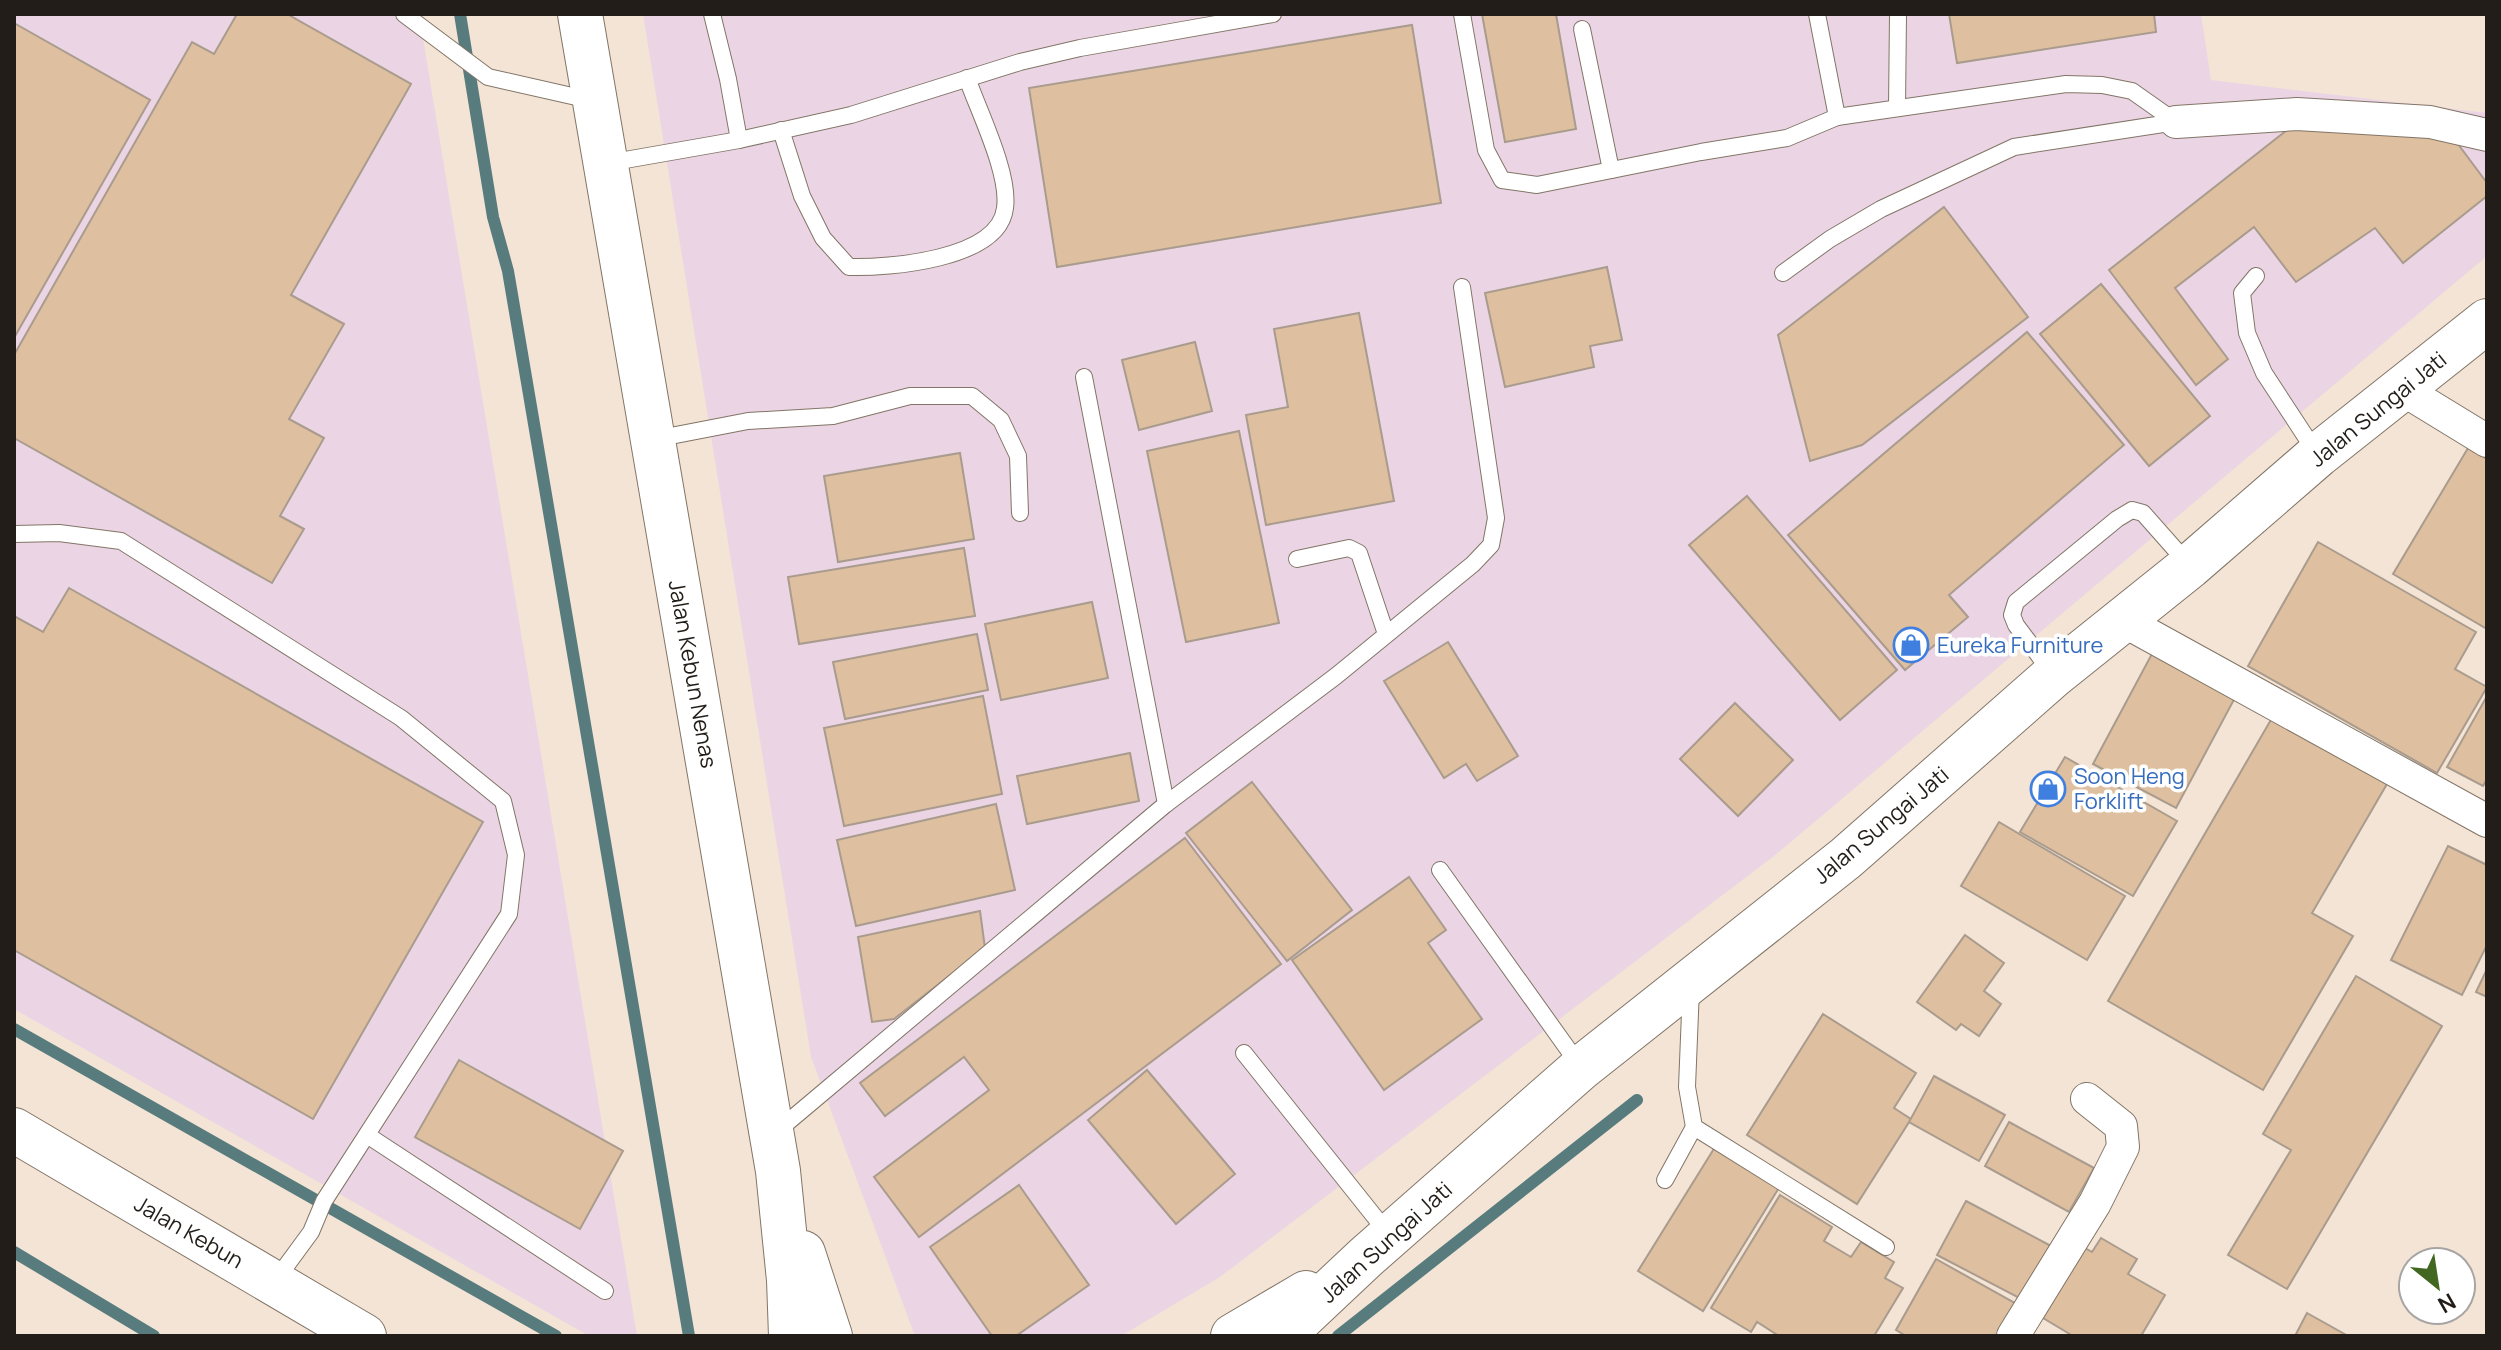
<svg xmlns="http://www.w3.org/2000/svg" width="2501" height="1350" viewBox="0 0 2501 1350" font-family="Manrope,sans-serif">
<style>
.industrial{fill:#ebd5e4}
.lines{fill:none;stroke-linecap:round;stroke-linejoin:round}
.stream{stroke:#587c7e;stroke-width:12}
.building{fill:#debf9f;stroke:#a99b8d;stroke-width:2}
.lane-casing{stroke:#827567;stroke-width:18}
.street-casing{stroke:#827567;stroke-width:34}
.secondary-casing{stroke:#827567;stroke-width:46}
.lane{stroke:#fff;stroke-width:16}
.street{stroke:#fff;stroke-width:32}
.secondary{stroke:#fff;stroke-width:44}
.labels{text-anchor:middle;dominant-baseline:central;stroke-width:7;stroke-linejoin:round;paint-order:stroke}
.street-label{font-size:22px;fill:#221d18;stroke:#fff}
.shop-label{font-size:22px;fill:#366cbe;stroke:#fff;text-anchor:start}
</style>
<rect width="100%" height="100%" fill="#f3e4d5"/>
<g class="industrial">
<path d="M14 14H419L637 1336H589L14 1009Z"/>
<path d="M643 14H2201L2211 80 2487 113V256L1774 856 1220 1277 1121 1336H915L811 1057Z"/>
</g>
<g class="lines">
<g class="stream">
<path d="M460 14 493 217 508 271 689 1336"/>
<path d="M14 1029 556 1336"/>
<path d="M14 1252 154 1336"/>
<path d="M1338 1336 1637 1100"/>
</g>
</g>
<g class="building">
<path d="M237 14H287L411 84 291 295 344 324 289 419 324 438 280 516 304 529 272 583 14 438V355L192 42 214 54Z"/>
<path d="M1482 14H1556L1576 129 1505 142Z"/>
<path d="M1949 14H2154L2156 32 1957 63Z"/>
<path d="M14 23 150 100 14 338Z"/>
<path d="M1412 25 1441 203 1057 267 1029 88Z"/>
<path d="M2296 123 2449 132 2487 183V196L2403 263 2375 228 2296 282 2254 227 2175 288 2228 359 2196 385 2109 270Z"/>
<path d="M1944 207 2028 317 1862 445 1810 461 1778 335Z"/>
<path d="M1607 267 1622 340 1590 346 1594 367 1505 387 1485 293Z"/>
<path d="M2101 284 2210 416 2149 466 2040 334Z"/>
<path d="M1359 313 1394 501 1266 525 1246 415 1288 407 1274 329Z"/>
<path d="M2027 332 2124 445 1949 595 1968 617 1905 670 1788 535Z"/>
<path d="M1195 342 1212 411 1139 430 1122 360Z"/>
<path d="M1239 431 1279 623 1186 642 1147 451Z"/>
<path d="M2468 448 2487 459V629L2393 574Z"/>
<path d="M960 453 974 539 838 562 824 476Z"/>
<path d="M1747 496 1897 670 1840 720 1689 545Z"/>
<path d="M2318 542 2476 632 2455 669 2487 687 2437 773 2248 666Z"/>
<path d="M964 548 975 616 799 644 788 577Z"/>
<path d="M69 588 483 822 313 1119 14 950V616L43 632Z"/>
<path d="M1092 602 1108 678 1001 700 985 624Z"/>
<path d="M977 634 988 690 845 719 833 662Z"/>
<path d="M1448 642 1518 756 1477 781 1466 764 1444 778 1384 681Z"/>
<path d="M2154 650 2237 694 2176 808 2093 764Z"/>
<path d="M983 696 1002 794 844 826 824 728Z"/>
<path d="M2487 696V779L2483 786 2447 767Z"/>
<path d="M1735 703 1793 760 1738 816 1680 759Z"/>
<path d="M2276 711 2391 777 2312 913 2353 936 2263 1090 2108 1001Z"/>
<path d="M1130 753 1139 801 1027 824 1017 776Z"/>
<path d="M2065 757 2177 821 2133 896 2020 832Z"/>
<path d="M1252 782 1352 910 1287 961 1186 833Z"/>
<path d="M996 804 1015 890 856 926 837 840Z"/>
<path d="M1999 822 2125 896 2087 960 1961 886Z"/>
<path d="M1185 838 1281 964 919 1237 874 1177 989 1090 964 1057 885 1116 860 1083Z"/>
<path d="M2448 846 2487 865V945L2462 995 2391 960Z"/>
<path d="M1409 877 1446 930 1428 943 1482 1019 1384 1090 1292 960Z"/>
<path d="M980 911 985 948 894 1019 872 1022 858 937Z"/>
<path d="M1965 935 2004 963 1984 991 2001 1004 1979 1036 1961 1024 1956 1030 1917 1002Z"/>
<path d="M2487 969V997L2476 992Z"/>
<path d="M2356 976 2442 1026 2287 1289 2228 1255 2291 1150 2263 1134Z"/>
<path d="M1823 1014 1916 1073 1894 1108 1911 1119 1857 1204 1747 1135Z"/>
<path d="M459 1060 623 1151 580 1229 415 1137Z"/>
<path d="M1147 1070 1235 1174 1176 1224 1088 1120Z"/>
<path d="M1934 1076 2005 1115 1979 1161 1909 1122Z"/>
<path d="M2009 1122 2094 1168 2069 1212 1985 1166Z"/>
<path d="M1715 1147 1780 1186 1703 1311 1638 1271Z"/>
<path d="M1019 1185 1089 1285 1016 1336H992L930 1247Z"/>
<path d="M1780 1195 1832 1227 1824 1241 1851 1257 1861 1242 1894 1262 1885 1278 1903 1288 1874 1336H1779L1757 1322 1751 1332 1711 1308Z"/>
<path d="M1966 1201 2053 1247 2025 1301 1937 1255Z"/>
<path d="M2101 1238 2137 1259 2128 1274 2165 1295 2141 1336H2073L2043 1318 2085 1248 2092 1252Z"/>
<path d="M1936 1259 2020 1306 2003 1336H1906L1896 1330Z"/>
<path d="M2307 1313 2348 1336H2295Z"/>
</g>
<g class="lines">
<g class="lane-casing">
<g id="lane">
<path d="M404 14 488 77 594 101"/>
<path d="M712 14 728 79 739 140"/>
<path d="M1462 14 1486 150 1502 180 1537 185 1701 152 1787 138 1837 117"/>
<path d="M1817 14 1837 117 2066 84 2102 85 2132 91 2176 122"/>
<path d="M1582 29 1611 170"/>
<path d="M1897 108 1898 14"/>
<path d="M781 130 802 196 823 238 849 267C888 268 999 260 1005 208 1010 174 979 112 967 78"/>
<path d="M608 163 739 140 851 115 1020 62 1080 48 1273 14"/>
<path d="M1783 273 1830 239 1881 209 2014 147 2176 122"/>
<path d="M2256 276 2242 293 2247 333 2264 373 2317 454"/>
<path d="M1084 377 1166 804"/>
<path d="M655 439 748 421 833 416 910 396H972L1001 420 1018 456 1020 513"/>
<path d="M14 534 59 533 121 541 401 718 503 801 516 855 509 914 324 1201 311 1232 275 1281"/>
<path d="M1297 559 1349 548 1359 553 1386 634"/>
<path d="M2052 673 2016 625 2012 615 2016 602 2117 519 2132 510 2143 513 2189 565"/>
<path d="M1440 870 1580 1066"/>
<path d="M1691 988 1687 1087 1694 1127 1886 1247"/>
<path d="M1244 1053 1390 1236"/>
<path d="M776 1132 1166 804 1336 676 1473 564 1491 545 1496 518 1462 287"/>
<path d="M367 1135 605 1291"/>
<path d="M1665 1180 1694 1127"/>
</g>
</g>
<g class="street-casing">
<g id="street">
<path d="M2176 122 2297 114 2430 122 2487 135"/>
<path d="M2402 389 2487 441"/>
<path d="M2122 620 2487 821"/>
<path d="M2013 1336 2095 1203 2123 1147 2121 1126 2087 1099"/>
</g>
</g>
<g class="secondary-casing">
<g id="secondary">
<path d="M580 14 778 1171 789 1280 791 1336"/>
<path d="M14 1130 364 1336"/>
<path d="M803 1253 830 1336"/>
<path d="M1233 1336 1306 1293"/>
<path d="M1282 1336 1366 1257 1581 1068 1846 858 2054 675 2190 566 2318 455 2487 321"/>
</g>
</g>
<use href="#lane" class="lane"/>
<use href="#street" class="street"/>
<use href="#secondary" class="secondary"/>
</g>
<defs>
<g id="shop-ring" transform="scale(1.8)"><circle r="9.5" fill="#fff" stroke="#3f7fe0" stroke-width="1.5"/><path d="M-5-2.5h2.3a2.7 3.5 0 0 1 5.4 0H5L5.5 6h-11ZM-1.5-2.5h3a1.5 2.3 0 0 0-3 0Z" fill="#3f7fe0"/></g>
</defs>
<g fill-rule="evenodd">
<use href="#shop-ring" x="1911" y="645"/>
<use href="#shop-ring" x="2048" y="789"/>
</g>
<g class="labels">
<g class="street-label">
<text transform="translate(2378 409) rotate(-39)">Jalan Sungai Jati</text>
<text transform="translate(693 674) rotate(80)">Jalan Kebun Nenas</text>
<text transform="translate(1881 825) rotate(-40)">Jalan Sungai Jati</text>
<text transform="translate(189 1232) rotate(30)">Jalan Kebun</text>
<text transform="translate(1386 1242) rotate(-42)">Jalan Sungai Jati</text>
</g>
<g class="shop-label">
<text x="1937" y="645">Eureka Furniture</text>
<text x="2074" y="776">Soon Heng<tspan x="2074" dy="25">Forklift</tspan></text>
</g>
</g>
<rect width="2501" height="1350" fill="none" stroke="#221d18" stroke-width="32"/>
<g transform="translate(2437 1286) rotate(150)"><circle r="38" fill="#ffffff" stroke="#a7a5a3" stroke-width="2"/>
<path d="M0-6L14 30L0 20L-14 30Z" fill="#426720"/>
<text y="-12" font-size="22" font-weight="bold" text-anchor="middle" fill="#221d18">N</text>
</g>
</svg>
